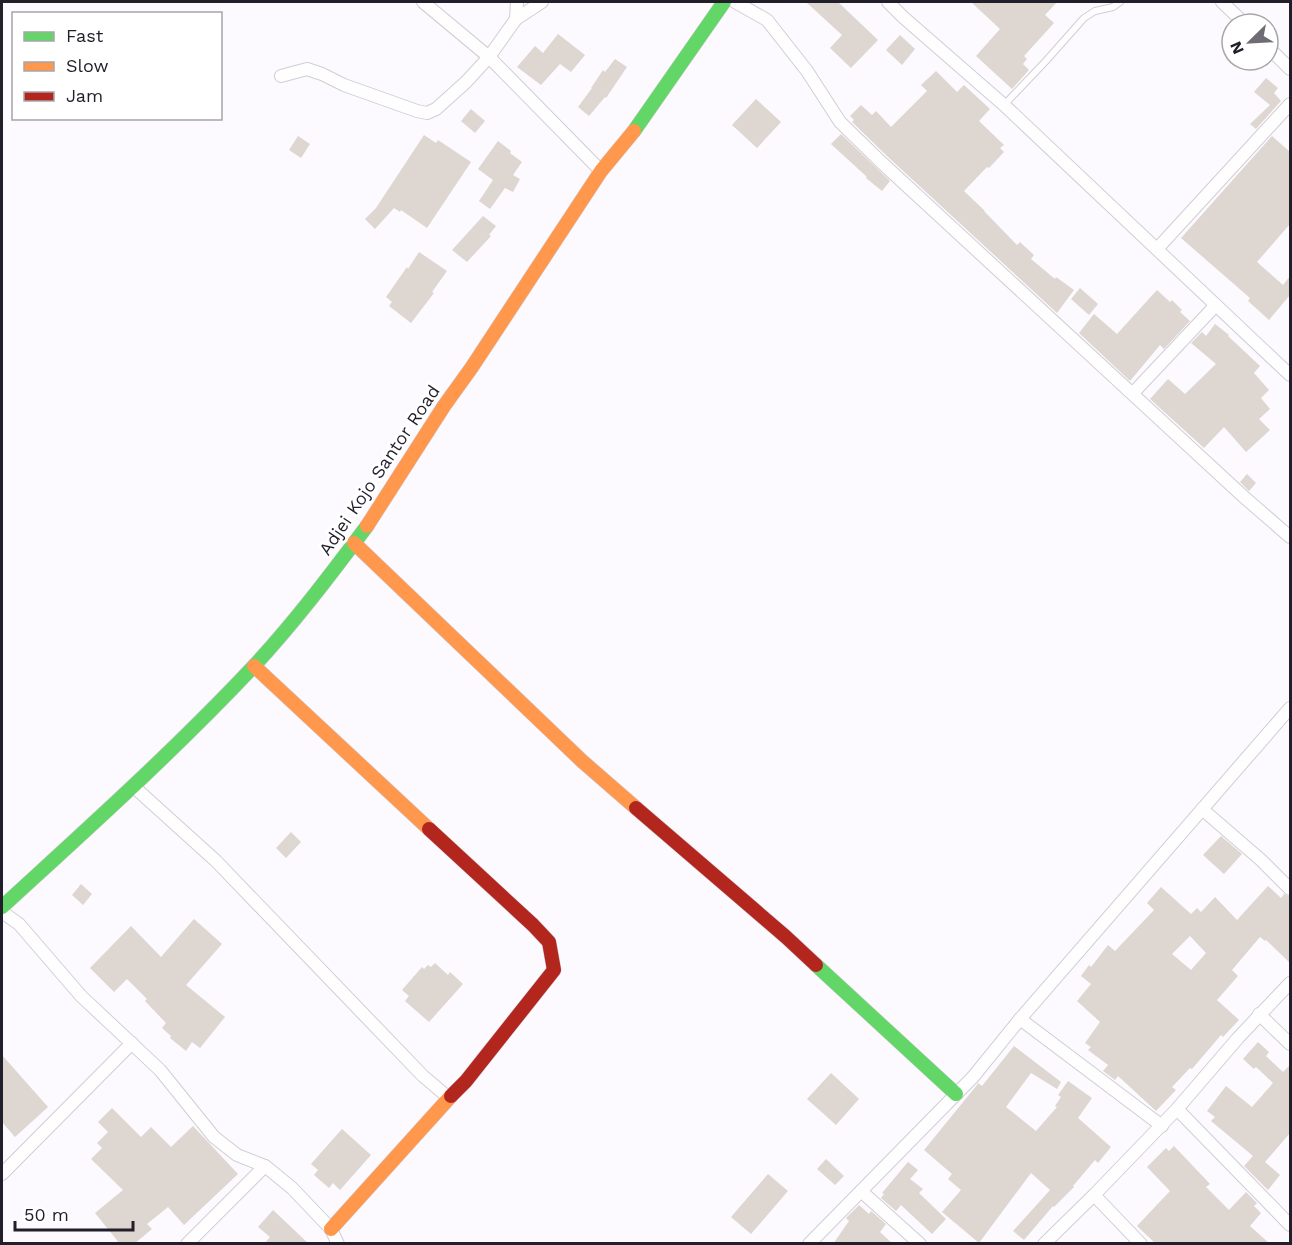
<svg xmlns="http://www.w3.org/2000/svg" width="1292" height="1245" viewBox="0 0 1292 1245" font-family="'Work Sans',sans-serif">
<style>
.building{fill:#ded6d0;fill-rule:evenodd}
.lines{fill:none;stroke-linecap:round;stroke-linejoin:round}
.lane-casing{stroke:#d1cdd5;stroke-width:8}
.street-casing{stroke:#d1cdd5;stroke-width:14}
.fast-casing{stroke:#d1cdd5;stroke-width:15}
.slow-casing{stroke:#d1cdd5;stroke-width:15}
.jam-casing{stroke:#d1cdd5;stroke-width:15}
.lane{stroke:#fffeff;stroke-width:6}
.street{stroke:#fffeff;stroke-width:12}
.fast{stroke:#63d668;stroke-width:14}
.slow{stroke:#ff974d;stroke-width:14}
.jam{stroke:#b3261e;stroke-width:14}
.labels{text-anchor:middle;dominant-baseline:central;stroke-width:6;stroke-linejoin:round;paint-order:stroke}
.street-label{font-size:18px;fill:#231f2a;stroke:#fff}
</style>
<rect width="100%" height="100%" fill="#fcfafe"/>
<g class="building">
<path d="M806 2H838L878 40 851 68 830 48 842 35Z"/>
<path d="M971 2H1057L1045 15 1054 23 1024 56 1027 59 1023 64 1029 70 1012 89 976 56 1000 29Z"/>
<path d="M558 34 585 55 571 72 560 64 541 85 517 67 535 46 543 53Z"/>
<path d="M900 35 915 49 902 65 886 50Z"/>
<path d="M615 59 627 67 606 98 605 97 589 116 578 107 592 88H591L603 70 605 72Z"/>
<path d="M936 71 957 92 964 85 990 109 979 121 1004 145 1000 148 1004 152 989 168 987 167 964 191 985 211H984L1017 245 1020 242 1034 255 1031 259 1055 279 1056 277 1074 290 1057 313 887 156 852 122 854 120 850 116 861 105 872 115 876 111 891 127 927 91 921 85Z"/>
<path d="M1266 78 1278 88 1274 93 1281 101 1256 129 1250 124 1270 105 1254 92Z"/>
<path d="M756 99 781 122 757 148 732 125Z"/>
<path d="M471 109 485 121 475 133 461 121Z"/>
<path d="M841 134 890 181 882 191 866 178 867 177 831 144Z"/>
<path d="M424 135 436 143 438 140 471 162 427 228 401 210 400 212 394 208 375 229 365 219 376 208Z"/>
<path d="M298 136 310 144 301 158 289 150Z"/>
<path d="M1272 136 1290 152V224L1257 262 1283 285 1290 276V295L1269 320 1248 301 1250 298 1181 238Z"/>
<path d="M498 141 511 151 510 153 522 162 513 175 520 179 513 192 505 188 490 209 479 201 493 180 478 169Z"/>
<path d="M483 216 496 226 489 235 491 236 467 262 452 250Z"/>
<path d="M419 252 447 271 432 292 434 293 411 323 389 306 392 302 386 297 407 267 408 269Z"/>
<path d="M1080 288 1098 304 1089 315 1071 299Z"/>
<path d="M1157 290 1170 302 1172 300 1182 310 1180 312 1190 321 1164 349 1160 345 1130 381 1079 333 1094 314 1117 334Z"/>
<path d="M1215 324 1229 335 1228 336 1260 366 1254 373 1269 390 1261 398 1270 409 1259 419 1270 430 1246 452 1224 427 1204 448 1150 399 1168 379 1185 394 1216 364 1191 343 1202 332 1206 336Z"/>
<path d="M1247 474 1256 483 1249 491 1240 482Z"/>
<path d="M291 832 301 842 286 858 276 848Z"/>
<path d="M1221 836 1242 854 1224 874 1203 855Z"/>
<path d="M81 884 92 894 83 905 72 895Z"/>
<path d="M1268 886 1281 898 1284 894 1290 897V963L1266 940 1265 941 1260 937 1232 970 1238 976 1217 1000 1239 1020 1223 1037 1221 1035 1192 1069 1190 1068 1172 1087 1176 1090 1156 1111 1118 1076 1115 1080 1103 1071 1108 1065 1088 1050 1091 1047 1085 1043 1100 1022 1077 1001 1091 984 1081 976 1089 965 1091 967 1108 945 1115 951 1154 910 1147 903 1161 887 1191 914 1197 908 1201 912 1215 897 1237 920ZM1190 936 1206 953 1191 970 1172 954Z"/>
<path d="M194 919 222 944 186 985 225 1017 200 1048 192 1042 186 1051 170 1038 171 1036 162 1028 166 1023 145 1001 147 999 127 979 114 992 90 968 131 926 161 957Z"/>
<path d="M435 963 448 975 450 972 463 984 429 1022 405 1001 409 996 402 990 422 967 424 969 428 965 431 967Z"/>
<path d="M1258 1042 1269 1052 1266 1056 1283 1072 1290 1065V1133L1265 1162 1280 1175 1268 1190 1244 1166 1253 1156 1211 1121 1215 1117 1207 1111 1226 1086 1252 1107 1273 1083 1256 1067 1254 1069 1243 1059Z"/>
<path d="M1014 1046 1061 1082 1057 1089 1031 1073 1006 1107 1036 1131 1057 1107 1055 1106 1061 1097 1058 1095 1068 1081 1092 1098 1078 1118 1111 1147 1098 1163 1095 1160 1073 1186 1074 1187 1054 1207 1053 1206 1024 1240 1013 1231 1050 1190 1031 1173 979 1243 942 1212 961 1190 948 1179 952 1174 924 1150 977 1085 978 1083 982 1086Z"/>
<path d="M2 1055 48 1107 15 1137 2 1122Z"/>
<path d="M831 1073 859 1099 836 1125 807 1099Z"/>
<path d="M112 1108 141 1137 151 1127 171 1147 193 1126 238 1174 184 1225 168 1207 147 1224 152 1229 134 1244H120L95 1213 123 1190 91 1159 102 1148 97 1143 108 1132 98 1122Z"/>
<path d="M342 1129 371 1155 340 1190 333 1183 329 1188 314 1175 318 1170 311 1164Z"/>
<path d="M1174 1146 1210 1184 1206 1187 1229 1210 1246 1192 1257 1203 1254 1206 1261 1213 1250 1226 1270 1244H1156L1137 1226 1170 1191 1147 1167 1166 1148 1169 1151Z"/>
<path d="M826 1159 844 1176 835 1185 817 1169Z"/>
<path d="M908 1162 918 1170 910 1179 923 1189 919 1193 946 1219 932 1234 901 1205 896 1211 881 1198 884 1194 882 1193Z"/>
<path d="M768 1174 788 1191 751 1234 731 1217Z"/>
<path d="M859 1205 869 1214 871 1211 886 1224 880 1232 893 1244H833L849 1221 846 1218Z"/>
<path d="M273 1210 309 1244H264L270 1237 258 1227Z"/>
</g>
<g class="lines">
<g class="lane-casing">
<path id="lane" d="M1004 105 1045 62 1084 18 1095 11 1113 7 1120 2"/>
</g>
<g class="street-casing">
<g id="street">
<path d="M423 2 489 57 601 171"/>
<path d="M735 2 767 20 807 71 840 122 881 162 1244 497 1290 537"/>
<path d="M888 2 903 17 1004 105 1290 375"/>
<path d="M1222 2 1245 24"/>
<path d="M516 19 517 2"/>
<path d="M1268 47 1290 69"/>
<path d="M281 76 307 69 322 74 344 85 417 111 427 113 436 109 466 82 489 57 516 19 542 2"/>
<path d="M1157 249 1290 104"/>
<path d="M1133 393 1215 306"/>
<path d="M133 786 216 861 423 1076 449 1098"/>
<path d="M1202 809 1261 860 1290 889"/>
<path d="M2 912 19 924 81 996 160 1070 214 1137 237 1155 265 1166 292 1188 331 1229 338 1244"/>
<path d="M1259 1014 1290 1044"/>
<path d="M1020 1019 1162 1126"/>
<path d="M1177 1109 1290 1225"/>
<path d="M2 1174 132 1043"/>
<path d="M861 1191 920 1244"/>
<path d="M1094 1195 1141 1244"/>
<path d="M187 1244 265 1166"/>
<path d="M809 1244 973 1077 1020 1019 1290 708"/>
<path d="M1044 1244 1094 1195 1177 1109 1238 1038 1290 983"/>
</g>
</g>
<g class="fast-casing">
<g id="fast">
<path d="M634 131 724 2"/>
<path d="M2 907C87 829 173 752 253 667 294 623 331 574 367 526"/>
<path d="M816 965 956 1094"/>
</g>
</g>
<g class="slow-casing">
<g id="slow">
<path d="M367 526 444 406 472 367 601 171 634 131"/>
<path d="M354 543 582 761 636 808"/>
<path d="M254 666 429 829"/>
<path d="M331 1229 451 1096"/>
</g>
</g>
<g class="jam-casing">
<g id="jam">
<path d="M636 808 786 937 816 965"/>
<path d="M429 829 533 925 549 942 554 970 466 1081 451 1096"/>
</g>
</g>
<use href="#lane" class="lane"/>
<use href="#street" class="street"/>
<use href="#fast" class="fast"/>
<use href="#slow" class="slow"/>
<use href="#jam" class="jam"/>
</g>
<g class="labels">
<g class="street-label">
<text transform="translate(379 470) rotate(-56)">Adjei Kojo Santor Road</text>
</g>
</g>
<rect width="1292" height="1245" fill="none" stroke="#231f2a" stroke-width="6"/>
<rect x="12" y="12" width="210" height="108" fill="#ffffff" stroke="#a7a5aa" stroke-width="1.5"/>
<rect x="24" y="32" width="30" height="9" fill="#63d668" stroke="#a7a5aa" stroke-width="1.5"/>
<text x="66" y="42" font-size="18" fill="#231f2a">Fast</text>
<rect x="24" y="62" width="30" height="9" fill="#ff974d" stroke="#a7a5aa" stroke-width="1.5"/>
<text x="66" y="72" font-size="18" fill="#231f2a">Slow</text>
<rect x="24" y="92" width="30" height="9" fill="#b3261e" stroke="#a7a5aa" stroke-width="1.5"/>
<text x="66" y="102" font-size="18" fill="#231f2a">Jam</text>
<g transform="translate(1250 42) rotate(246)"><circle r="28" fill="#ffffff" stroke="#a7a5aa" stroke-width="1.5"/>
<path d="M0-4.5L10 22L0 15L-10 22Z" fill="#6f6c74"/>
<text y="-9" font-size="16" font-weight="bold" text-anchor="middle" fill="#231f2a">N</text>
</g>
<path d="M15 1221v9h118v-9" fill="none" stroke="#231f2a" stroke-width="3"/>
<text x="24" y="1221" font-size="18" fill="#231f2a" stroke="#ffffff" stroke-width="4.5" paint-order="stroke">50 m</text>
</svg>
